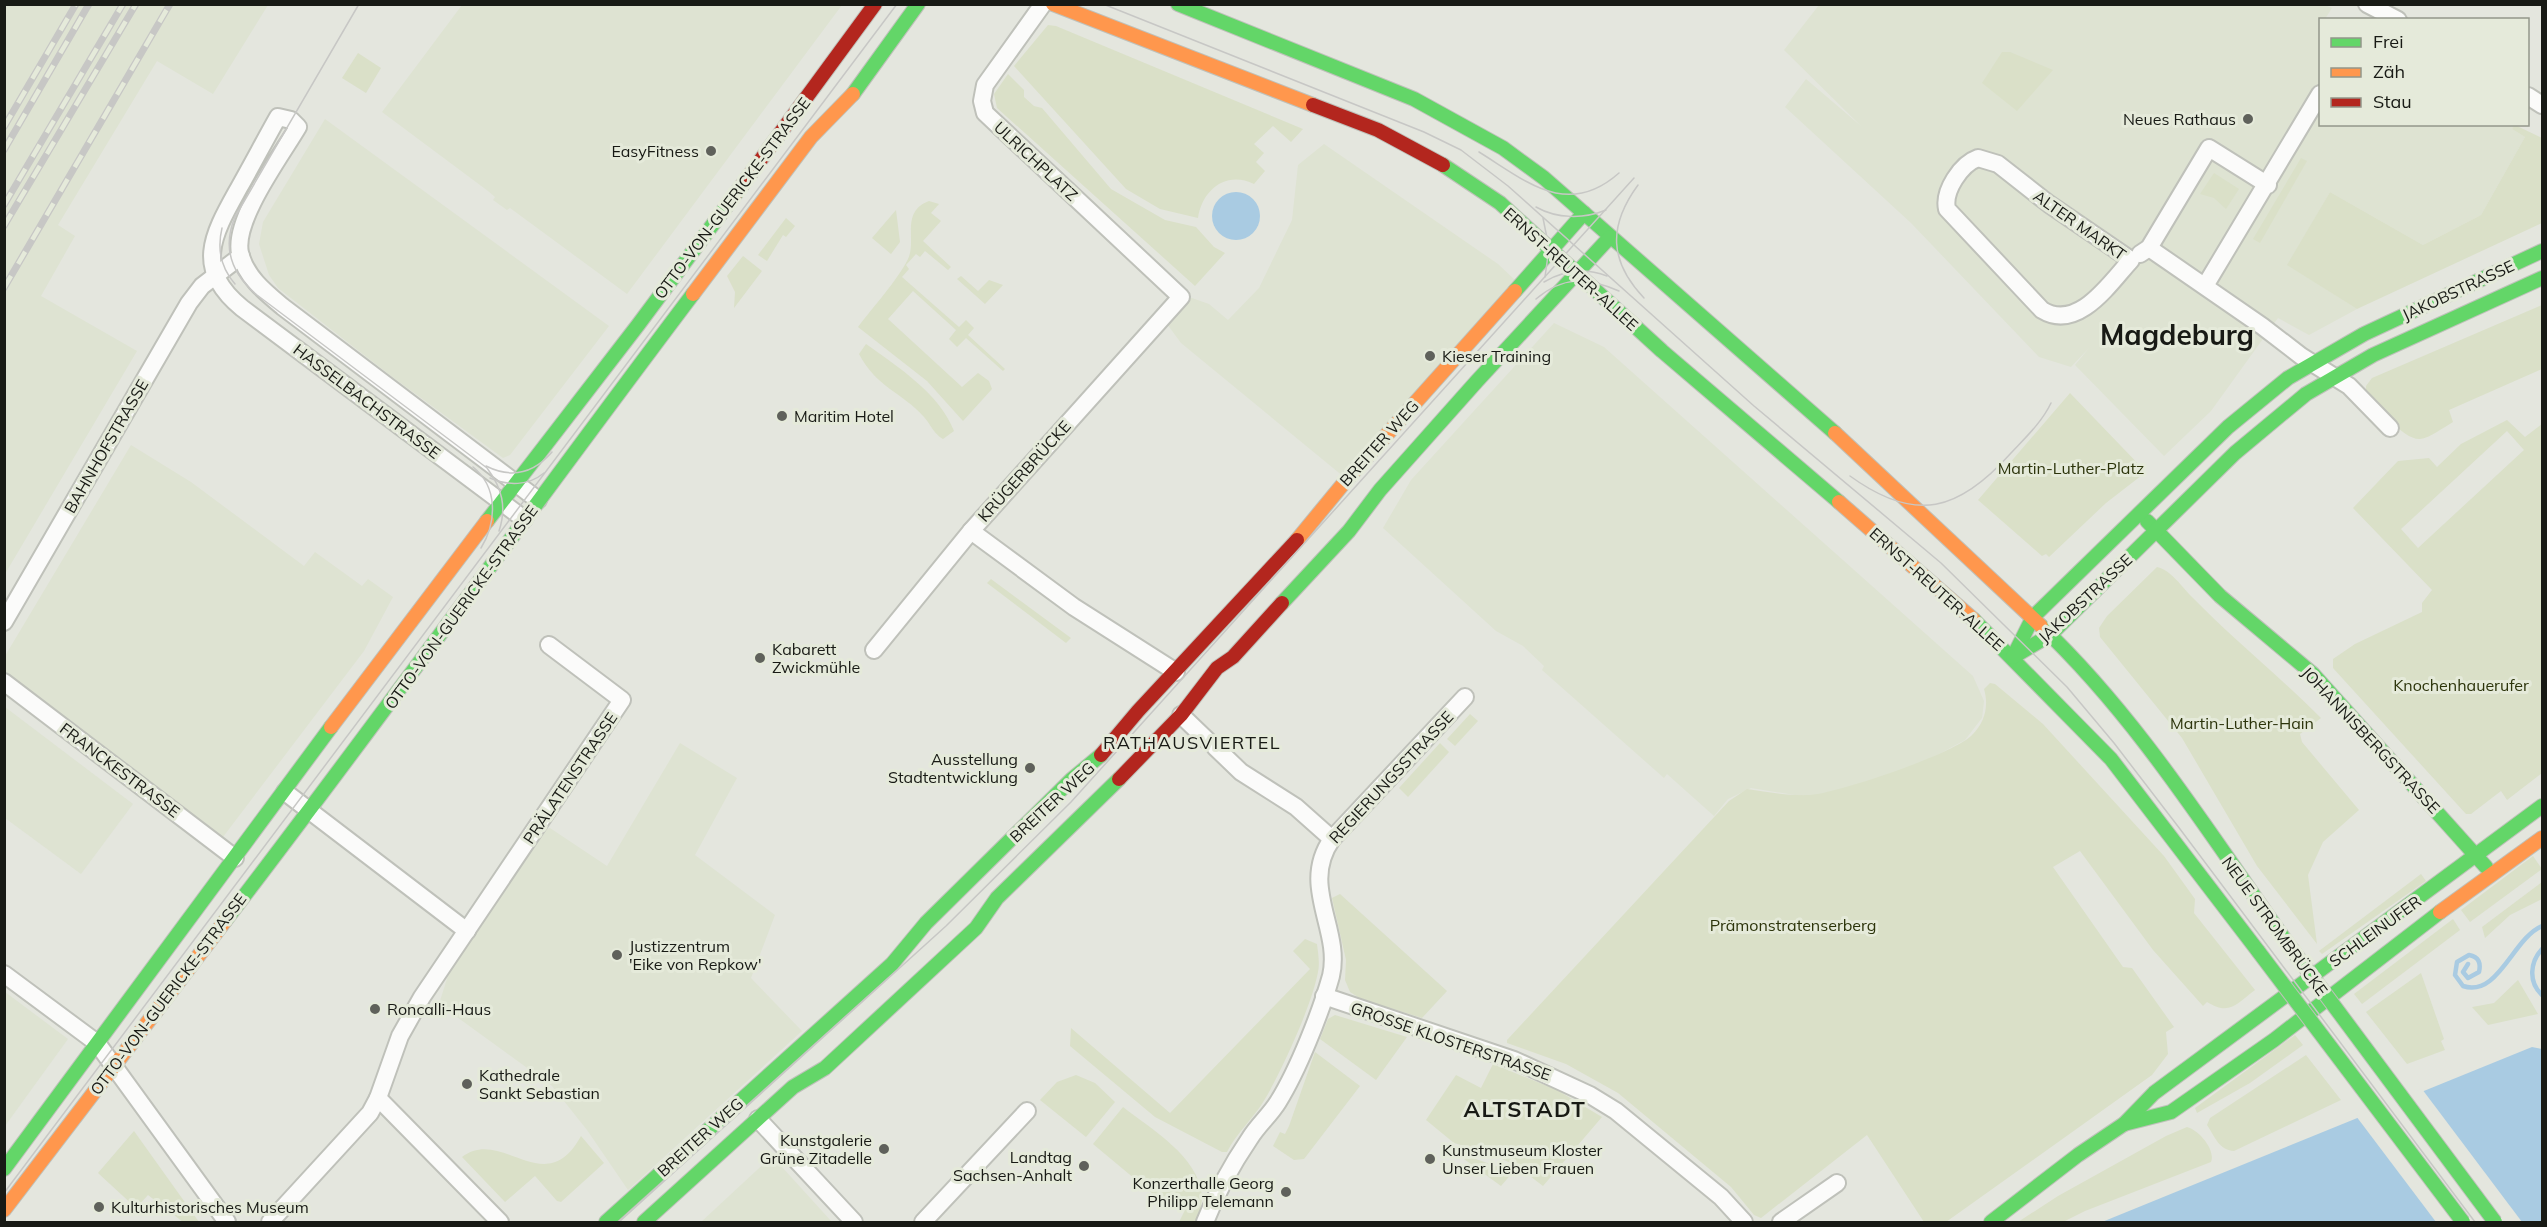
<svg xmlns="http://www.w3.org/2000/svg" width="2547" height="1227" viewBox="0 0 2547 1227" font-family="Mulish,sans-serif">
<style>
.built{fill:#dee3d2}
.green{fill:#dae0c8;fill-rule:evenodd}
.water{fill:#a9cbe2}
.pier{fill:#e4e6de}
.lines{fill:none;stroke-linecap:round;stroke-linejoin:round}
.stream{stroke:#a9cbe2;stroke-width:4.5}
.street-casing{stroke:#bfc1ba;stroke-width:20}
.fast-casing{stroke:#bfc1ba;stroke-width:16}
.slow-casing{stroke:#bfc1ba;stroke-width:16}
.jam-casing{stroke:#bfc1ba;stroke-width:16}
.street{stroke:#fbfbfa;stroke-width:16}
.fast{stroke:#63d668;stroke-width:14}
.slow{stroke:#ff974d;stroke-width:14}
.jam{stroke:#b3261e;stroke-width:14}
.tram{stroke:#c7c7c5;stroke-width:1.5}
.rail-casing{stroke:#c7c7c5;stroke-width:7}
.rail{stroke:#e5eada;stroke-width:4.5;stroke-dasharray:14;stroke-linecap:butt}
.fast-bridge-casing{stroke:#bfc1ba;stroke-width:16;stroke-linecap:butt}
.fast-bridge{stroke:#63d668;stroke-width:14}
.poi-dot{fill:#5f615b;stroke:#e5eada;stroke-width:2}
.labels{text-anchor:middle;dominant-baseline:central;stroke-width:6;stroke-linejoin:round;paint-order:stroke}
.poi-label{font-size:16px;fill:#181a15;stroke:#e5eada;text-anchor:start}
.street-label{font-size:16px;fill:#181a15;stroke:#e5eada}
.park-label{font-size:16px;fill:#2c340b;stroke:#e5eada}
.neighbourhood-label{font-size:18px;letter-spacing:1.5px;fill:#181a15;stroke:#e5eada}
.district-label{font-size:22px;font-weight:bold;letter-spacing:1.5px;fill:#181a15;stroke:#e5eada}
.town-label{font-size:28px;font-weight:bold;fill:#181a15;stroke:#e5eada}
</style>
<rect width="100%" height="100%" fill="#e4e6de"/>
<g class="built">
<path d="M5 4 268 5 213 94 157 61 58 225 75 236 41 296 137 351 5 574Z"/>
<path d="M2293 4 2325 5 2332 8 2325 19 2320 20V124L2515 125 2512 129 2525 137 2481 215 2423 245 2330 192 2288 265 2357 309 2309 335 2278 318 2211 411 2164 456 2075 365 2089 348 2071 367 2039 357 1911 223 1785 107 1806 79 1861 126 1784 50 1819 5Z"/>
<path d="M462 5V4L842 5 627 294 510 208 507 210 493 200 495 197 488 191 382 112Z"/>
<path d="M325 119 609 326 510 455 503 458 391 376 278 288 269 275 259 244 263 222Z"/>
<path d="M1324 144 1498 264 1516 281 1344 477 1181 343 1167 324 1189 297 1209 304 1228 320 1259 288 1292 220 1298 165Z"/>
<path d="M1554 323 1604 347 1973 676 1984 701 1982 718 1965 740 1893 779 1807 797 1751 788 1728 799 1714 816 1667 774 1664 778 1542 670 1544 666 1523 646 1496 631 1383 528 1411 480Z"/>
<path d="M131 445 191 482 304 566 315 552 362 586 368 579 393 597 364 651 223 837 5 671V656Z"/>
<path d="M5 707 133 804 81 874 5 818Z"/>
<path d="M680 743 737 778 695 855 775 915 751 978 802 1031 628 1190 587 1130 552 1086 439 1004 451 966 547 829 550 828 607 866Z"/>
<path d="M5 992 68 1039 5 1126Z"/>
<path d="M772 1156 832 1222H701Z"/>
</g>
<g class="green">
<path d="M1048 25 1056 26 1303 129 1291 142 1273 126 1254 144 1264 153 1256 162 1265 171 1254 184C1226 170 1202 190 1198 218L1160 209 1126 189 1014 66Z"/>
<path d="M2002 52H2010L2053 70 2017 111 1982 83Z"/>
<path d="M358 53 381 68 366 93 342 78Z"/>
<path d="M1008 74 1024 90V97L1034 106 1042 108 1111 189 1165 220 1196 227 1214 247 1225 253 1195 286 997 108 994 94Z"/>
<path d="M2515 125 2542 138V223L2357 309 2287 265 2330 192 2423 245 2481 215 2525 137 2512 129Z"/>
<path d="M2301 158 2307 161 2260 243 2253 239Z"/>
<path d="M2214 173 2239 189 2226 209 2214 198 2200 194Z"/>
<path d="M929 201 939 204 931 213 941 221 923 241 951 267 948 270 925 251 920 257 916 254 906 265 909 269 902 277 959 327 966 320 974 328 968 335 1005 369 1003 371 966 338 957 347 949 339 956 330 913 291 888 319 962 387 978 373 989 381 992 389 963 421 927 381 858 327C873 307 897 281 908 259 917 240 900 212 929 201Z"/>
<path d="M896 210 900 242 891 254 872 238Z"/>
<path d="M786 218 795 226 786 237 783 235 767 261 758 255Z"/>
<path d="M743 256 762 271 734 308 735 292 727 276Z"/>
<path d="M961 276 978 291 989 280 1003 285 985 304 957 279Z"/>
<path d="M2542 305V369L2449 410 2453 422C2444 427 2430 438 2420 439 2403 440 2378 406 2366 394V386L2372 378Z"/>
<path d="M866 344C898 367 939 393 954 431L943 439C934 434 931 425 924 417 902 392 877 388 859 354Z"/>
<path d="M2070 393 2146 472 2106 503 2049 557 2046 554 2042 556 1978 500Z"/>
<path d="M2507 420 2525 437 2542 424V773L2507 800 2501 791 2471 814H2466L2333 668V659L2355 644 2422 612V603L2432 590 2353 508 2398 461 2429 458 2437 467 2461 444ZM2507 431 2524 450 2418 548 2401 529Z"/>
<path d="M2157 567C2171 570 2182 587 2192 597 2233 639 2279 676 2321 718L2300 734 2302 742 2359 810 2323 842 2308 875 2317 944 2257 866 2182 738 2100 637 2099 628 2107 616Z"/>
<path d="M991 579 1071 638 1066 643 987 583Z"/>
<path d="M1990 683 1995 684 2043 724 2164 856 2195 899 2194 913 2255 990C2236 1004 2230 1016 2207 1002L2203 1006 2153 950 2080 851 2053 867 2123 967 2132 968 2174 1027 2166 1032 2168 1054 2152 1075 1946 1222H1924L1867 1135 1761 1218 1754 1215 1731 1187 1618 1093 1566 1064 1507 1043V1040L1729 801 1747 789C1768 792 1789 796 1810 795 1838 793 1954 754 1972 735 1985 722 1989 706 1984 689Z"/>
<path d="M1470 714 1478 721 1455 746 1447 739Z"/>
<path d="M1440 743 1449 752 1408 797 1399 788Z"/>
<path d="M2533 856 2542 869 2470 922 2461 910Z"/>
<path d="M2421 874 2426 881 2322 954 2319 951Z"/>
<path d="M2542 882V899L2510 915 2485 938 2482 927Z"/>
<path d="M1340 894 1447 991 1422 1018 1361 999 1350 992 1345 980 1346 960 1332 898Z"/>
<path d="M2453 919 2460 930 2362 1004 2354 994Z"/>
<path d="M1305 939 1317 944C1318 953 1320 963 1318 972 1312 1005 1282 1070 1265 1099 1254 1118 1237 1132 1227 1152H1222L1155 1117 1070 1046 1071 1028 1170 1113 1310 969 1293 951Z"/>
<path d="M2421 973 2444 1039 2441 1041 2445 1050 2407 1064 2366 1012Z"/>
<path d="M2518 980 2538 1014 2488 1025 2472 1007 2494 1003Z"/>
<path d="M1335 1015 1407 1037 1376 1080 1320 1039 1328 1019Z"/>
<path d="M2295 1035 2303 1045 2250 1083 2197 1113 2195 1108Z"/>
<path d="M1315 1052 1360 1086 1304 1159 1294 1160 1273 1146 1280 1132 1285 1134 1289 1126Z"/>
<path d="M2306 1055 2341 1100 2234 1151C2219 1150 2215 1137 2207 1125L2210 1118Z"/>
<path d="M1493 1064 1557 1090 1602 1117 1543 1186 1517 1166 1491 1154 1454 1143 1426 1120 1456 1075 1481 1088Z"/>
<path d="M1076 1075 1095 1083 1115 1102 1086 1137 1040 1100 1057 1082Z"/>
<path d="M1123 1107C1151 1129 1198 1156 1202 1195 1203 1204 1198 1214 1196 1222H1179L1185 1210 1159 1199 1093 1144Z"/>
<path d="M2187 1127C2199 1130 2216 1150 2211 1162L2085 1211 2063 1222H2018L2058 1196 2166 1136Z"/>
<path d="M134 1131 199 1222H183L148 1195 136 1208 98 1173Z"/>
<path d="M581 1136 604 1163 561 1202 557 1201 535 1176 505 1202 462 1157C502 1126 545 1202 581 1136Z"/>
<path d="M1453 1151 1513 1172 1501 1186Z"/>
</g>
<g class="water">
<circle cx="1236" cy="216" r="24"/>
<path d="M2532 1047 2542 1049V1222H2102Z"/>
</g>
<path class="pier" d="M2422 1089 2522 1222H2436L2356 1116Z"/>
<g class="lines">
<g class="stream">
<path d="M2542 949C2530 962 2528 982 2542 995"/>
<path d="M2468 964 2463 972 2468 978 2479 972C2481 963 2479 957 2469 955L2457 962 2455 975 2463 986C2498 998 2513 938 2542 926"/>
</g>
<g class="street-casing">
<g id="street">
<path d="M2367 4 2398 20"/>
<path d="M2528 96 2542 105"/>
<path d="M1978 158 1998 164 2049 204 2131 260C2110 283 2078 332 2042 310L1947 209C1943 191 1961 164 1978 158Z"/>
<path d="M2149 248 2262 326 2301 356 2349 386 2390 428"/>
<path d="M2140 254 2149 248 2209 148 2268 185"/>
<path d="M2205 286 2320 94"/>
<path d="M524 519 242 308C192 267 214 233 240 186 253 163 265 140 278 117L291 120 298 127C281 156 233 220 240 253 246 277 265 292 283 307L538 500"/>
<path d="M971 531 1074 607 1176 672"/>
<path d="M4 622 189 303 202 286 241 256"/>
<path d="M874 650 971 531 1181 297 985 113 982 101 985 85 1043 4"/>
<path d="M4 682 235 858"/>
<path d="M1181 715 1208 741"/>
<path d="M1215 747 1241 772 1296 807 1332 839"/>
<path d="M285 792 467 931"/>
<path d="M4 974 97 1043 227 1222"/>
<path d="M1324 996 1514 1060 1590 1095 1616 1111 1721 1197 1744 1222"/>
<path d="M378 1098 500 1222"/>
<path d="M758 1119 854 1222"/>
<path d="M270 1222 370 1113 378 1098 400 1036 422 997 622 700 549 645"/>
<path d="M923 1222 1027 1111"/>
<path d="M1205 1222C1216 1194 1233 1163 1250 1138 1258 1125 1270 1115 1278 1102 1298 1070 1321 1012 1331 976 1342 929 1299 886 1332 839L1465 697"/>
<path d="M1781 1222 1837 1183"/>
</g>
</g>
<g class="fast-casing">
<g id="fast">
<path d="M1178 4 1414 99 1503 148 1544 178 1835 433"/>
<path d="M853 94 918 4"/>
<path d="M1443 165 1500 203 1662 351 1839 502"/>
<path d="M1515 291 1584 213"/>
<path d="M487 521 638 325 737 192"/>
<path d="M2147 521 2220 596 2313 674 2486 867"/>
<path d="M1282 603 1349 531 1380 490 1477 381 1610 237"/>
<path d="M1974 620 2111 759 2258 951"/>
<path d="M2041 626C2137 717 2209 833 2285 940"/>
<path d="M2013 657 2033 617 2228 427 2288 378 2364 334 2542 251"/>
<path d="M2013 657 2050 635 2235 453 2306 394 2373 355 2542 278"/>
<path d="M225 921C384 714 536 502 693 294"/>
<path d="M2124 1124 2171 1112 2274 1040 2440 912"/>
<path d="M4 1169 331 727"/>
<path d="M606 1222 892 964 926 923 1071 780 1101 755"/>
<path d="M644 1222 793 1087 825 1068 976 928 997 898 1119 779"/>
<path d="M1991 1222 2078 1155 2124 1124 2154 1093 2542 806"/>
</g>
</g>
<g class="slow-casing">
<g id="slow">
<path d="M1053 4 1313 105"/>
<path d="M693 294 811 137 853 94"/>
<path d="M1835 433 2041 626"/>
<path d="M1839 502 1974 620"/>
<path d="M1297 540 1348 478 1515 291"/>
<path d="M331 727 487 521"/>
<path d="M2440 912 2542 838"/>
<path d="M4 1210 225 921"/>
</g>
</g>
<g class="jam-casing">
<g id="jam">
<path d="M1313 105 1378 130 1443 165"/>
<path d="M737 192 875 4"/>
<path d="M1101 755 1138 711 1297 540"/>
<path d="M1119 779 1181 715 1217 668 1233 657 1282 603"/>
</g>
</g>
<use href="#street" class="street"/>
<use href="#fast" class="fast"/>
<use href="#slow" class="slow"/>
<use href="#jam" class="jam"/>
<g class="tram">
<path d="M359 4 235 217C222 248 232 274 257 295L487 468C502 488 507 507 499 531"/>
<path d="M1103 4 1424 132 1461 150 1508 186 1754 406 1941 563 2067 687 2114 743 2180 829 2475 1222"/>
<path d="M1479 152C1526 181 1567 219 1619 173"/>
<path d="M1638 185C1608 226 1609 261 1644 298"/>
<path d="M1536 207C1557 219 1584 219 1606 210"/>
<path d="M1543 218 1549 248 1545 277"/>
<path d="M222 228C217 249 221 268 235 284"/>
<path d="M1544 282C1564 270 1586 268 1607 276"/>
<path d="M1536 299C1563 276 1587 277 1619 291"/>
<path d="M486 466C512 479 534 473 552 452"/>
<path d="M473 467C498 487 497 522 481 548"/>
<path d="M1850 476C1916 524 1959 511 2011 453 2026 437 2042 422 2051 403"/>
<path d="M490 478C508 486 528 486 544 473"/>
<path d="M4 1193 897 4"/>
<path d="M619 1222 946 926 1071 802 1634 178"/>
</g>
<g class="rail-casing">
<g id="rail">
<path d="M4 127 76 4"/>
<path d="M4 150 89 4"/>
<path d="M4 205 123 4"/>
<path d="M4 226 136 4"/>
<path d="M4 288 170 4"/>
</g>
</g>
<use href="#rail" class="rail"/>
<g class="fast-bridge-casing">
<g id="fast-bridge">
<path d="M2285 940 2495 1222"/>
<path d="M2258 951 2463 1222"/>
</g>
</g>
<use href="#fast-bridge" class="fast-bridge"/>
</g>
<g class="poi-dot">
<circle cx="2248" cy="119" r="6"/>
<circle cx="711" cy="151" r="6"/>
<circle cx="1430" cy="356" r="6"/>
<circle cx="782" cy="416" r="6"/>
<circle cx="760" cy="658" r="6"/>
<circle cx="1030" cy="768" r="6"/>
<circle cx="617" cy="955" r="6"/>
<circle cx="375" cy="1009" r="6"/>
<circle cx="467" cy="1084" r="6"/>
<circle cx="884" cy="1149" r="6"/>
<circle cx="1430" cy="1159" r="6"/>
<circle cx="1084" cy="1166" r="6"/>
<circle cx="1286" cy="1192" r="6"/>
<circle cx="99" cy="1207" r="6"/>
</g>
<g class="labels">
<g class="poi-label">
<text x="2236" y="119" text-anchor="end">Neues Rathaus</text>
<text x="699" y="151" text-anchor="end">EasyFitness</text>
<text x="1442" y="356">Kieser Training</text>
<text x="794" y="416">Maritim Hotel</text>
<text x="772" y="649">Kabarett<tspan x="772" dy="18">Zwickmühle</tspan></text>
<text x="1018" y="759" text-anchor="end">Ausstellung<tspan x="1018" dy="18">Stadtentwicklung</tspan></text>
<text x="629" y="946">Justizzentrum<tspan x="629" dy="18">'Eike von Repkow'</tspan></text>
<text x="387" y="1009">Roncalli-Haus</text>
<text x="479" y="1075">Kathedrale<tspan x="479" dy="18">Sankt Sebastian</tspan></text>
<text x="872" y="1140" text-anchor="end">Kunstgalerie<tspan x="872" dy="18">Grüne Zitadelle</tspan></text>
<text x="1442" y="1150">Kunstmuseum Kloster<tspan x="1442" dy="18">Unser Lieben Frauen</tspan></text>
<text x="1072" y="1157" text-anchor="end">Landtag<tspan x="1072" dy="18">Sachsen-Anhalt</tspan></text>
<text x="1274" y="1183" text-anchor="end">Konzerthalle Georg<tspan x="1274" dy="18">Philipp Telemann</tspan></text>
<text x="111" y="1207">Kulturhistorisches Museum</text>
</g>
<g class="street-label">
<text transform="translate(1036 161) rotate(43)">ULRICHPLATZ</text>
<text transform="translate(732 198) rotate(-53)">OTTO-VON-GUERICKE-STRASSE</text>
<text transform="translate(2080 225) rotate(35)">ALTER MARKT</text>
<text transform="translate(1571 269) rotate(42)">ERNST-REUTER-ALLEE</text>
<text transform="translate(2458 290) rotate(-25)">JAKOBSTRASSE</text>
<text transform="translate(367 401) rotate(37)">HASSELBACHSTRASSE</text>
<text transform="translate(1379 443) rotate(-48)">BREITER WEG</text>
<text transform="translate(106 446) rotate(-60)">BAHNHOFSTRASSE</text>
<text transform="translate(1024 471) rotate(-48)">KRÜGERBRÜCKE</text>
<text transform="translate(1937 589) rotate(42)">ERNST-REUTER-ALLEE</text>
<text transform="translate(2085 598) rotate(-43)">JAKOBSTRASSE</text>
<text transform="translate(461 607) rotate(-54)">OTTO-VON-GUERICKE-STRASSE</text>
<text transform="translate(2371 740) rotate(47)">JOHANNISBERGSTRASSE</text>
<text transform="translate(120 770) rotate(37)">FRANCKESTRASSE</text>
<text transform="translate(1391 777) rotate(-47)">REGIERUNGSSTRASSE</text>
<text transform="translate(570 778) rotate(-56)">PRÄLATENSTRASSE</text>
<text transform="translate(1052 802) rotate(-43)">BREITER WEG</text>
<text transform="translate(2275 926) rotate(54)">NEUE STROMBRÜCKE</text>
<text transform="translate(2375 931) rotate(-36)">SCHLEINUFER</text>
<text transform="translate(168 994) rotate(-53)">OTTO-VON-GUERICKE-STRASSE</text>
<text transform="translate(1451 1041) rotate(19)">GROSSE KLOSTERSTRASSE</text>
<text transform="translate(700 1137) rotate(-42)">BREITER WEG</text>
</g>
<g class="park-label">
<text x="2071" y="468">Martin-Luther-Platz</text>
<text x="2461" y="685">Knochenhauerufer</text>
<text x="2242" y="723">Martin-Luther-Hain</text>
<text x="1793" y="925">Prämonstratenserberg</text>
</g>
<g class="neighbourhood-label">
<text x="1192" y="742">RATHAUSVIERTEL</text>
</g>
<g class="district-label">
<text x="1525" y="1109">ALTSTADT</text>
</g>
<g class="town-label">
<text x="2177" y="334">Magdeburg</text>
</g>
</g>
<rect width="2547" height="1227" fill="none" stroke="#181a15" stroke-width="12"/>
<rect x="2319" y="18" width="210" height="108" fill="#e5eada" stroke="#93978b" stroke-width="1.5"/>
<rect x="2331" y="38" width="30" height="9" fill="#63d668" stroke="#93978b" stroke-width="1.5"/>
<text x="2373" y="48" font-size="18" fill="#181a15">Frei</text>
<rect x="2331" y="68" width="30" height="9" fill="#ff974d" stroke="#93978b" stroke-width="1.5"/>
<text x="2373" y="78" font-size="18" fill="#181a15">Zäh</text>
<rect x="2331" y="98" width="30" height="9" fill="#b3261e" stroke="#93978b" stroke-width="1.5"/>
<text x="2373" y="108" font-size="18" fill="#181a15">Stau</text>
</svg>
